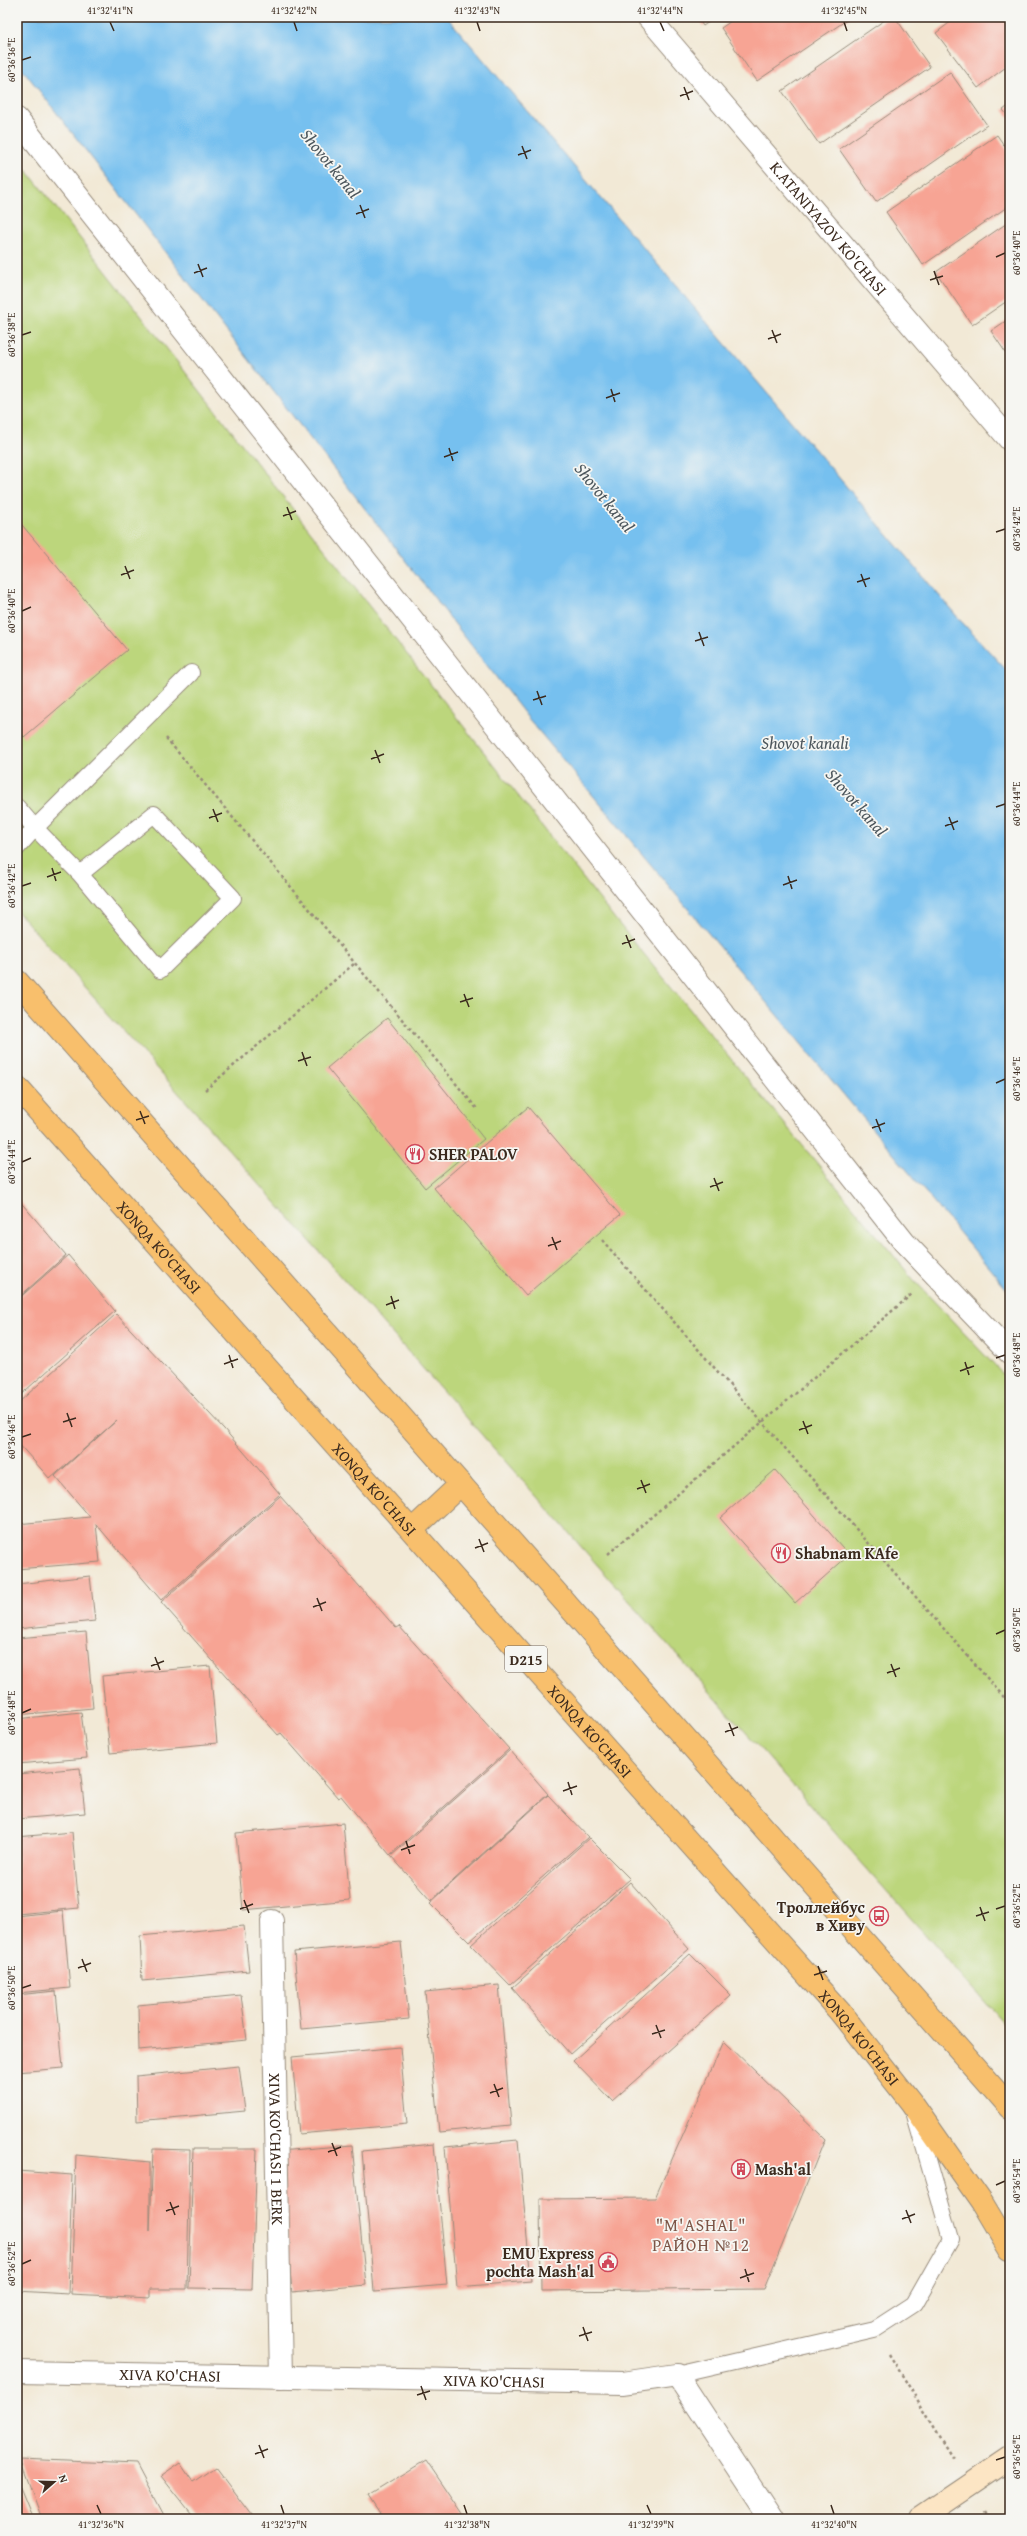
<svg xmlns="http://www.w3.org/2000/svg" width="1027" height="2536" viewBox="0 0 1027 2536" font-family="'Gentium Book Plus',serif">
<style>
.green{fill:#bcd67c;stroke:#7c804d}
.water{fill:#76c0ef;stroke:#587586}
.building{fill:#f7a494}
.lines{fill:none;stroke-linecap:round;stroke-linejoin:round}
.lane-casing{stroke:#968a7a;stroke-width:18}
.street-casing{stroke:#968a7a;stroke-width:24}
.secondary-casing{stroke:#968a7a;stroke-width:24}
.primary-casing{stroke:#968a7a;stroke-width:24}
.path{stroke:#968a7a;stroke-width:2.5;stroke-dasharray:3 3;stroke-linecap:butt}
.lane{stroke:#fff;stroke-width:16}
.street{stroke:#fff;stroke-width:22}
.secondary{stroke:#fce5c4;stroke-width:22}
.primary{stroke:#f8bf6c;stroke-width:22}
.ticks{fill:none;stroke:#3b2a1e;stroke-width:1.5}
.labels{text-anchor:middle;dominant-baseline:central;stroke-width:3.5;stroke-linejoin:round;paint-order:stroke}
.shield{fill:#f6f6f2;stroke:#73675e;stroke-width:1}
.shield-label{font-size:15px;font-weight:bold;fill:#3b2a1e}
.street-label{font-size:16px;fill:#3b2a1e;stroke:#f6f6f2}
.poi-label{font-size:16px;font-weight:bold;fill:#3b2a1e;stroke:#f6f6f2;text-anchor:start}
.water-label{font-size:17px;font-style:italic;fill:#4d575d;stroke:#f6f6f2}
.neighbourhood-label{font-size:17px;letter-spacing:1px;fill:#7d5547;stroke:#f6f6f2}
.neatline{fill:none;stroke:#3b2a1e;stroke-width:1.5}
.ticks-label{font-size:10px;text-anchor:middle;fill:#3b2a1e}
</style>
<rect width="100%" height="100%" fill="#f6f6f2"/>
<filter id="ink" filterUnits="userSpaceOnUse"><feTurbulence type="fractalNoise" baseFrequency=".025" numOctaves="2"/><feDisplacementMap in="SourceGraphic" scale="8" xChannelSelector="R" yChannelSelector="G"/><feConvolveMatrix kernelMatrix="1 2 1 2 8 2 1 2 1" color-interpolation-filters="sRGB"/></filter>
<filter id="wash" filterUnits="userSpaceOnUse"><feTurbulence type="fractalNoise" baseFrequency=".012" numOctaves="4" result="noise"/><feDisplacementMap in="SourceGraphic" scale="16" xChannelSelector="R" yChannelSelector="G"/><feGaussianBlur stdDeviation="0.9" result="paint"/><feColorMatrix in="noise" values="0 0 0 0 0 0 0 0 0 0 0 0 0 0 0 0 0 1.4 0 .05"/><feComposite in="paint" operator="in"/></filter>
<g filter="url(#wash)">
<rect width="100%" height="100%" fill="#f2e9d6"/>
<path class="green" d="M17 158 615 919 913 1279 1010 1382V2030L17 911Z"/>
<path class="water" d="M17 17H447L960 620 1010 674V1293L528 718 17 62Z"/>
<g id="blocks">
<g class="building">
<path d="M697 17H716L703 26Z"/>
<path d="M737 17H851L757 81 721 28Z"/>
<path d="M889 17H895L930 67 819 144 782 91Z"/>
<path d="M957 17H1010V64L978 88 936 33Z"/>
<path d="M950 72 987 125 876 202 839 149Z"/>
<path d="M1010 105V118L1003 110Z"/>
<path d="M997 135 1010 154V205L923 265 886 212Z"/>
<path d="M1010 221V299L972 325 936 272Z"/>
<path d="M1010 318V359L991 331Z"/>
<path d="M17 519 127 650 24 737 17 729Z"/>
<path d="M387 1018 484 1139 425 1188 327 1068Z"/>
<path d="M528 1107 620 1215 526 1295 434 1188Z"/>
<path d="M17 1198 66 1255 17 1299Z"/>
<path d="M68 1255 115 1311 17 1398V1300Z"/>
<path d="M116 1314 224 1429 280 1494 161 1600 96 1524 100 1562 17 1569V1524L90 1517 55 1476 117 1420 50 1479 17 1442V1404Z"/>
<path d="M775 1470 849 1555 795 1603 720 1518Z"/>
<path d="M280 1496 396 1628 399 1626 509 1749 390 1855 341 1796 338 1798 281 1733 278 1735 161 1602Z"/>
<path d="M90 1576 95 1621 17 1629V1584Z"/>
<path d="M86 1632 93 1708 17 1715V1638Z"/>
<path d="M210 1666 217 1743 110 1753 102 1676Z"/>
<path d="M81 1712 87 1758 17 1764V1719Z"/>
<path d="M510 1750 548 1794 431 1901 391 1856Z"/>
<path d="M80 1768 85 1813 17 1819V1774Z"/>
<path d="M548 1795 588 1837 469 1942 430 1903Z"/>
<path d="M343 1823 350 1900 243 1910 236 1833Z"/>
<path d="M72 1832 79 1908 17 1914V1837Z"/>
<path d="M589 1838 630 1879 510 1985 471 1945Z"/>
<path d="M630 1882 689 1949 570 2054 512 1988Z"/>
<path d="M63 1911 70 1988 17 1993V1916Z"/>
<path d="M244 1926 249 1971 142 1981 140 1936Z"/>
<path d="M401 1942 409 2019 301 2029 294 1952Z"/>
<path d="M690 1954 731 1995 612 2101 573 2061Z"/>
<path d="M499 1985 511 2125 439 2132 425 1992Z"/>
<path d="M56 1991 63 2068 17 2072V1995Z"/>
<path d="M241 1995 247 2040 139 2050 138 2005Z"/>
<path d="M724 2041 825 2139 764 2289 541 2291 540 2199 655 2198Z"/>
<path d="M400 2047 407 2124 299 2134 292 2057Z"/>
<path d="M239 2066 245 2111 137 2121 136 2076Z"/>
<path d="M518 2140 531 2281 457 2287 445 2147Z"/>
<path d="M434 2144 447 2285 374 2291 362 2151Z"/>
<path d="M352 2145 366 2285 292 2292 279 2151Z"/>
<path d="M153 2149 190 2150 187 2289H150V2298L71 2294 76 2155 150 2162V2231Z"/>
<path d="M193 2149H257L252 2289 189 2288Z"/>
<path d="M17 2171 72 2175 68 2294 17 2291Z"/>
<path d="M20 2459 136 2464 165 2519H42Z"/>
<path d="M426 2460 466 2519H383L368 2496Z"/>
<path d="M180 2463 193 2482 215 2467 254 2519H195L161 2476Z"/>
<path d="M17 2480 33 2519H17Z"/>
</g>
</g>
</g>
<g filter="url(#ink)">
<use href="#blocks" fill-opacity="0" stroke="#968a7a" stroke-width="1"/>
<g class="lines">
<g class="lane-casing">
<g id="lane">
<path d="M17 807 35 828 191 673"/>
<path d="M17 848 35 828 80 874 160 970 233 898 154 814 80 874"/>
<path d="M677 2375 874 2330 914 2304 951 2239 915 2115"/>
</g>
</g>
<g class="street-casing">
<g id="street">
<path id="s1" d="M648 17 1010 440"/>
<path d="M17 119 904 1242 1010 1353"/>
<path id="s2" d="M272 1921 281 2377"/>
<path id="s3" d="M17 2372 622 2383 677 2375 772 2519"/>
</g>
</g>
<g class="secondary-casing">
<path id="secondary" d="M920 2519 1010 2458"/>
</g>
<g class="primary-casing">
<g id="primary">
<path d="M17 981 1010 2107"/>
<path id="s4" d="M17 1087 840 2012 911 2102 982 2203 1010 2250"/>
<path d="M412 1530 461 1484"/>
</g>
</g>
<g class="path">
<path d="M166 738 478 1110"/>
<path d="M205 1090 355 963"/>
<path d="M602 1240 1010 1704"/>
<path d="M608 1554 912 1294"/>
<path d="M889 2354 954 2459"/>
<path d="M984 2512 988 2519"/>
</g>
<use href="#lane" class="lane"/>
<use href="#street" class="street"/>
<use href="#secondary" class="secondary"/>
<use href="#primary" class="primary"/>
</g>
</g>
<path class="ticks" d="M110 22 114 31M294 22 297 31M477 22 480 31M660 22 664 31M844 22 847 31M22 60 31 57M684 87 689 100M680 96 693 91M522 146 527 159M518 155 531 150M360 205 365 218M356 214 369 209M996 257 1005 253M198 264 203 277M934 271 939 285M194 273 207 268M930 280 943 276M772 330 777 343M22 335 31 332M768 339 781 334M611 389 615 402M606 398 620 393M449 448 453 461M444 457 458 452M287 507 292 520M283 516 296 511M996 532 1005 529M125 566 130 579M861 574 866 587M121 575 134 570M857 582 870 578M22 611 31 607M699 632 704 646M695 641 708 637M537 691 542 705M533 700 546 696M375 750 380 763M371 759 384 754M996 807 1005 804M213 809 218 822M949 817 954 830M209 818 222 813M945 826 958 821M52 868 56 881M788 876 792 889M47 877 61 872M783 885 797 880M22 886 31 883M626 935 631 948M622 944 635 939M464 994 469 1007M460 1002 473 998M302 1052 307 1066M298 1061 311 1057M996 1083 1005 1079M140 1111 145 1124M876 1119 881 1132M136 1120 149 1116M872 1128 885 1123M22 1162 31 1158M714 1178 719 1191M710 1187 723 1182M552 1237 557 1250M548 1246 561 1241M391 1296 395 1309M386 1305 399 1300M229 1355 233 1368M996 1358 1005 1355M965 1362 969 1375M224 1364 238 1359M960 1371 974 1366M67 1413 72 1427M803 1421 808 1434M63 1422 76 1418M799 1430 812 1425M22 1437 31 1434M641 1480 646 1493M637 1489 650 1484M479 1539 484 1552M475 1548 488 1543M317 1598 322 1611M313 1607 326 1602M996 1634 1005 1630M155 1657 160 1670M891 1664 896 1677M151 1666 164 1661M887 1673 900 1668M22 1713 31 1709M729 1723 734 1736M725 1732 738 1727M568 1782 572 1795M563 1791 577 1786M406 1841 410 1854M401 1850 415 1845M244 1900 249 1913M980 1907 985 1921M240 1909 253 1904M996 1909 1005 1906M976 1916 989 1912M82 1959 87 1972M818 1966 823 1980M78 1968 91 1963M814 1975 827 1971M22 1988 31 1985M656 2025 661 2038M652 2034 665 2030M494 2084 499 2097M490 2093 503 2088M332 2143 337 2156M328 2152 341 2147M996 2185 1005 2181M170 2202 175 2215M906 2210 911 2223M166 2211 179 2206M902 2219 915 2214M22 2264 31 2260M745 2269 749 2282M740 2278 754 2273M583 2327 588 2341M579 2336 592 2332M421 2386 426 2400M417 2395 430 2391M259 2445 264 2458M255 2454 268 2449M996 2460 1005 2457M97 2505 101 2514M281 2505 284 2514M464 2505 467 2514M647 2505 651 2514M831 2505 834 2514"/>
<defs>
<g id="restaurant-ring" transform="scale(1)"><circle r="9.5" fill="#f6f6f2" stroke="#d1495b" stroke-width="1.5"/><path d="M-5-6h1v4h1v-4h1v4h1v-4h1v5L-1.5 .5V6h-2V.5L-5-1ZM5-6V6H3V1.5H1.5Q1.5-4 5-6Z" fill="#d1495b"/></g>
<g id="bus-ring" transform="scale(1)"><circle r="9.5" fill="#f6f6f2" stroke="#d1495b" stroke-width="1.5"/><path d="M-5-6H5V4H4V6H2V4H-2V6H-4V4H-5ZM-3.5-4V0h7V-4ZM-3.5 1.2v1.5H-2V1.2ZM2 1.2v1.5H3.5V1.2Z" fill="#d1495b"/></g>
<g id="building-ring" transform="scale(1)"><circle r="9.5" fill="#f6f6f2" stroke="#d1495b" stroke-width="1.5"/><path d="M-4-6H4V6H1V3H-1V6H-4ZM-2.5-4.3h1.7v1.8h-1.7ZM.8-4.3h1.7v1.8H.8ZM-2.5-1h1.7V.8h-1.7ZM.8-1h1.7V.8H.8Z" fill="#d1495b"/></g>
<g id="civic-ring" transform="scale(1)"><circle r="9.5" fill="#f6f6f2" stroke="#d1495b" stroke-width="1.5"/><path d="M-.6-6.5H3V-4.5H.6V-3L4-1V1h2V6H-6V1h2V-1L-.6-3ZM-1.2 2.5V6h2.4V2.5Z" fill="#d1495b"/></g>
</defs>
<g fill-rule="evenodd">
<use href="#restaurant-ring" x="415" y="1154"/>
<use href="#restaurant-ring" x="781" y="1553"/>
<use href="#bus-ring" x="879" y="1916"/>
<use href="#building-ring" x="741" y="2169"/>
<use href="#civic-ring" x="608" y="2262"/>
</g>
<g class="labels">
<rect class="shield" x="505" y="1646" width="42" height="26" rx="3"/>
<g class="shield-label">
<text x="526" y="1659">D215</text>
</g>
<g class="street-label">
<text stroke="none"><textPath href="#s1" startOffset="278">K.ATANIYAZOV KO'CHASI</textPath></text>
<text stroke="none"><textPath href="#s4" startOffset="214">XONQA KO'CHASI</textPath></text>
<text stroke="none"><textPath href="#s4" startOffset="538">XONQA KO'CHASI</textPath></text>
<text stroke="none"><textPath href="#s4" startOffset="862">XONQA KO'CHASI</textPath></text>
<text stroke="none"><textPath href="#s4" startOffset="1270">XONQA KO'CHASI</textPath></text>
<text stroke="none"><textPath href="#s2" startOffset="228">XIVA KO'CHASI 1 BERK</textPath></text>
<text stroke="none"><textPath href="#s3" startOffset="153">XIVA KO'CHASI</textPath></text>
<text stroke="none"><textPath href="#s3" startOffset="477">XIVA KO'CHASI</textPath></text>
</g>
<g class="poi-label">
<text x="429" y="1154">SHER PALOV</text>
<text x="795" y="1553">Shabnam KAfe</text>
<text x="865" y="1907" text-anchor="end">Троллейбус<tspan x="865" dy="18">в Хиву</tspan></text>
<text x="755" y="2169">Mash'al</text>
<text x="594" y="2253" text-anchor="end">EMU Express<tspan x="594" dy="18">pochta Mash'al</tspan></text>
</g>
<g class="water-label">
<text transform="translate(331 163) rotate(51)">Shovot kanal</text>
<text transform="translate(605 497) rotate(51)">Shovot kanal</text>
<text x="805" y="742">Shovot kanali</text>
<text transform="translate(857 802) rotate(49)">Shovot kanal</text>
</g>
<g class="neighbourhood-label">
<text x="701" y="2224">"M'ASHAL"<tspan x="701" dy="20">РАЙОН №12</tspan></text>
</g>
</g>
<rect width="1027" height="2536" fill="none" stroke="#f6f6f2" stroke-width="44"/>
<g transform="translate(54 2482) rotate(70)" stroke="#f6f6f2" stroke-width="3" paint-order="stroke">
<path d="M0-3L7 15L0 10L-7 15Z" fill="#3b2a1e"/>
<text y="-6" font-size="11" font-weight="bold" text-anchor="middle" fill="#3b2a1e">N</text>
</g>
<rect x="22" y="22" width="983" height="2492" class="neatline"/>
<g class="ticks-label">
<text x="110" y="14">41°32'41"N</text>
<text x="294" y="14">41°32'42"N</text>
<text x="477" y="14">41°32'43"N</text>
<text x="660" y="14">41°32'44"N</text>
<text x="844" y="14">41°32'45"N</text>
<text transform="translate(11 60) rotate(-90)" y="4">60°36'36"E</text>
<text transform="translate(1016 253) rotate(-90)" y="4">60°36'40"E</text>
<text transform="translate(11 335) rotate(-90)" y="4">60°36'38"E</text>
<text transform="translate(1016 529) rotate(-90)" y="4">60°36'42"E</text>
<text transform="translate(11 611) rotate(-90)" y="4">60°36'40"E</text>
<text transform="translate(1016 804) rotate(-90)" y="4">60°36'44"E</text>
<text transform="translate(11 886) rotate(-90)" y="4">60°36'42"E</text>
<text transform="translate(1016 1079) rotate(-90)" y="4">60°36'46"E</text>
<text transform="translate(11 1162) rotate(-90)" y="4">60°36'44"E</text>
<text transform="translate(1016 1355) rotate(-90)" y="4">60°36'48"E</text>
<text transform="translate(11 1437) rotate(-90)" y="4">60°36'46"E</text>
<text transform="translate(1016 1630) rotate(-90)" y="4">60°36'50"E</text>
<text transform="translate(11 1713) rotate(-90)" y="4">60°36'48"E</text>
<text transform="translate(1016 1906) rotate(-90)" y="4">60°36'52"E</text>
<text transform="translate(11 1988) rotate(-90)" y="4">60°36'50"E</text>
<text transform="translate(1016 2181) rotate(-90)" y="4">60°36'54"E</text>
<text transform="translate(11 2264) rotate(-90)" y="4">60°36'52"E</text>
<text transform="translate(1016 2457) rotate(-90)" y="4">60°36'56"E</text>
<text x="101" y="2528">41°32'36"N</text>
<text x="284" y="2528">41°32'37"N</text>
<text x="467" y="2528">41°32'38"N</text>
<text x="651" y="2528">41°32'39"N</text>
<text x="834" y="2528">41°32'40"N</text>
</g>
</svg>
